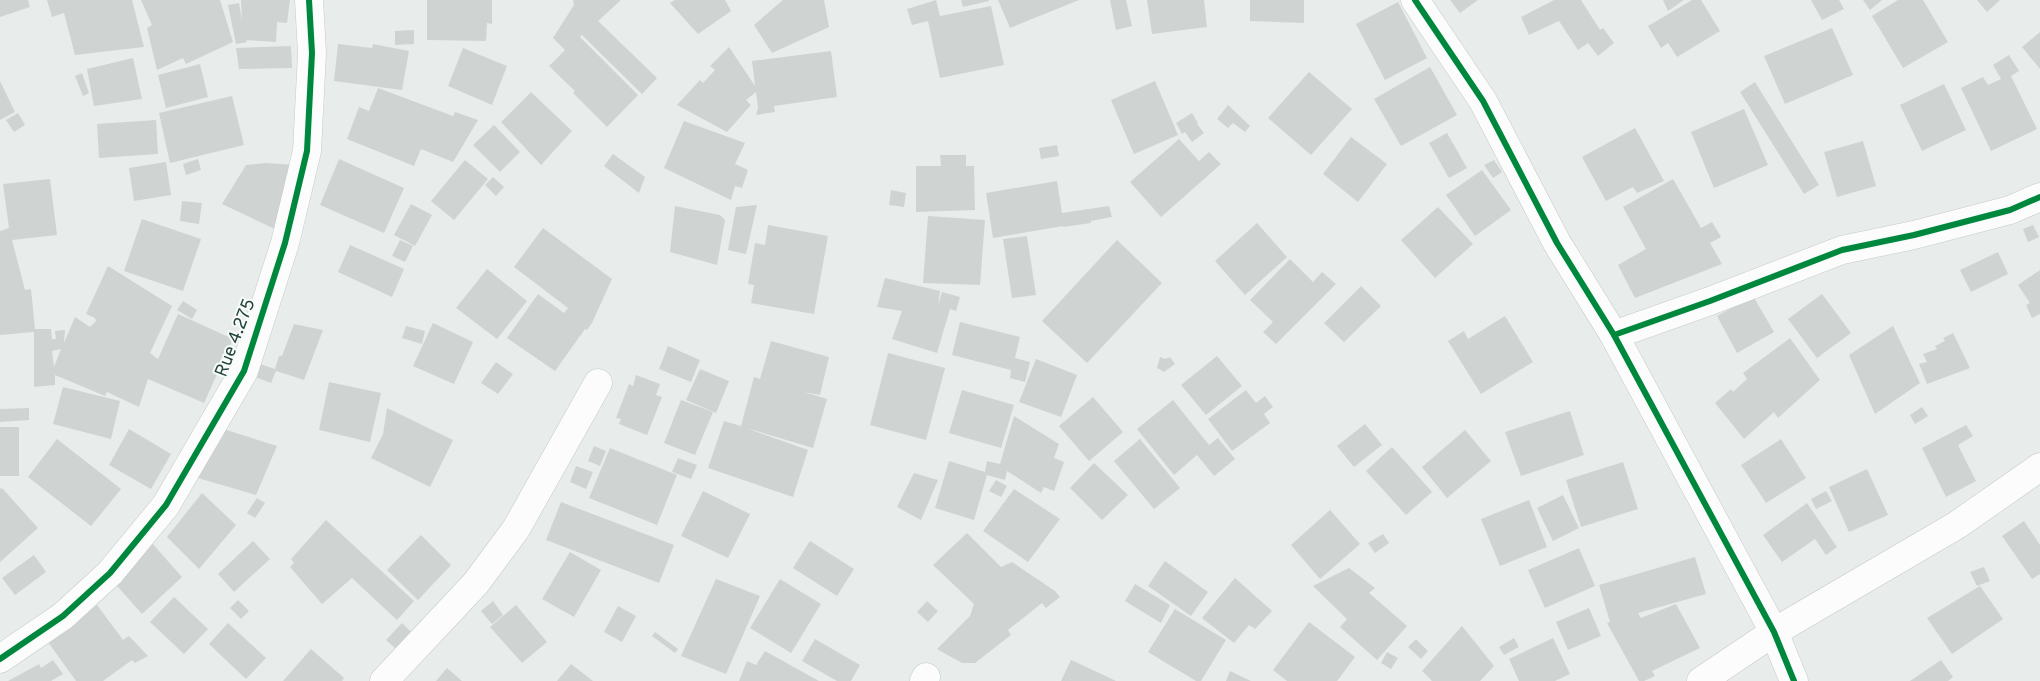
<svg xmlns="http://www.w3.org/2000/svg" width="2040" height="681" viewBox="0 0 2040 681" font-family="Overpass,sans-serif">
<style>
.building{fill:#cfd4d2;fill-rule:evenodd}
.lines{fill:none;stroke-linecap:round;stroke-linejoin:round}
.minor-casing{stroke:#c5cac8;stroke-width:29}
.minor{stroke:#fcfcfc;stroke-width:28}
.cycleway-casing{stroke:#f7fbf9;stroke-width:9}
.cycleway{stroke:#00873e;stroke-width:6}
.labels{text-anchor:middle;dominant-baseline:central;stroke-width:4;stroke-linejoin:round;paint-order:stroke}
.street-label{font-size:18px;fill:#24423a;stroke:#f7fbf9}
</style>
<rect width="100%" height="100%" fill="#e8edeb"/>
<g class="building">
<path d="M0 0H28L30 7 0 17Z"/>
<path d="M47 0H132L144 47 75 55 64 13 52 17Z"/>
<path d="M141 0H220L233 42 186 64 183 58 157 70 147 28 152 25Z"/>
<path d="M241 0H290L287 23 277 22 276 42 246 40 247 42 236 44 228 5 239 3 242 21Z"/>
<path d="M427 0H492V24L487 23 486 41 427 40Z"/>
<path d="M573 0H621L598 21 657 78 642 94 582 35 580 37 638 95 607 127 573 93 575 91 549 66 565 50 553 38 574 5Z"/>
<path d="M675 0H725L731 11 698 34 670 3Z"/>
<path d="M783 0H824L829 27 772 53 754 25Z"/>
<path d="M936 0 940 16 991 6 1004 65 940 78 928 21 912 25 907 9Z"/>
<path d="M961 0H989V1L963 7Z"/>
<path d="M998 0H1079L1010 28Z"/>
<path d="M1110 0H1126L1132 26 1116 30Z"/>
<path d="M1147 0H1204L1207 27 1152 34Z"/>
<path d="M1250 0H1304V23L1250 21Z"/>
<path d="M1450 0H1478L1460 13Z"/>
<path d="M1554 0H1581L1600 30 1603 28 1614 43 1598 56 1588 43 1578 50 1559 21 1529 35 1521 17Z"/>
<path d="M1663 0H1684L1668 11Z"/>
<path d="M1692 0H1701L1720 31 1677 57 1668 43 1661 48 1648 26Z"/>
<path d="M1811 0H1839L1844 9 1822 20Z"/>
<path d="M1863 0H1882L1870 10Z"/>
<path d="M1898 0H1923L1948 42 1903 68 1872 16Z"/>
<path d="M1977 0H2000L1987 12Z"/>
<path d="M1398 2 1427 58 1385 80 1356 24Z"/>
<path d="M1832 28 1853 75 1785 104 1764 56Z"/>
<path d="M414 30V44L395 45V31Z"/>
<path d="M2040 32V69L2022 47Z"/>
<path d="M338 44 372 48 373 44 409 51 402 90 334 81Z"/>
<path d="M291 46 292 68 239 69 236 48Z"/>
<path d="M729 47 755 86 752 61 831 51 837 97 774 106 775 112 756 115 758 108 756 92 746 100 751 105 727 132 677 105 700 80 703 83 715 70 710 66Z"/>
<path d="M463 48 507 66 492 105 448 86Z"/>
<path d="M2009 55 2019 71 2011 76 2037 129 1991 151 1961 88 1983 77 1988 85 2001 79 1993 65Z"/>
<path d="M133 58 142 99 94 106 87 69Z"/>
<path d="M200 64 208 97 166 108 158 75Z"/>
<path d="M1430 67 1457 115 1401 146 1374 99Z"/>
<path d="M1309 72 1352 109 1311 155 1268 118Z"/>
<path d="M82 73 89 93 83 96 75 76Z"/>
<path d="M0 81 15 112 0 120Z"/>
<path d="M1155 81 1178 135 1134 154 1111 100Z"/>
<path d="M1755 82 1819 185 1804 194 1740 92Z"/>
<path d="M1944 84 1966 130 1922 151 1900 105Z"/>
<path d="M378 88 453 116 455 112 478 120 453 162 421 149 414 166 347 139 359 107 369 111Z"/>
<path d="M531 92 572 131 541 165 501 122Z"/>
<path d="M232 96 244 145 170 163 159 113Z"/>
<path d="M1228 105 1250 126 1245 132 1233 123 1228 128 1217 119Z"/>
<path d="M1744 109 1768 165 1714 188 1691 132Z"/>
<path d="M18 113 25 125 14 132 6 120Z"/>
<path d="M1192 113 1198 123 1197 124 1204 133 1192 142 1185 132 1182 134 1176 123Z"/>
<path d="M156 120 158 154 99 158 97 124Z"/>
<path d="M684 121 745 143 735 164 748 170 742 188 735 186 731 200 664 168Z"/>
<path d="M494 125 520 152 500 172 473 145Z"/>
<path d="M1635 128 1664 181 1637 193 1633 187 1606 201 1582 157Z"/>
<path d="M1447 133 1467 168 1449 178 1429 143Z"/>
<path d="M1351 137 1387 164 1358 202 1323 174Z"/>
<path d="M1179 139 1199 161 1209 152 1221 164 1161 217 1130 182Z"/>
<path d="M1863 141 1876 186 1837 197 1824 152Z"/>
<path d="M1057 145 1059 156 1041 159 1039 148Z"/>
<path d="M613 154 645 177 639 193 604 166Z"/>
<path d="M940 155H966V166H974L975 210 916 212V166H941Z"/>
<path d="M198 159 201 170 186 175 183 164Z"/>
<path d="M339 159 404 188 384 233 320 205Z"/>
<path d="M465 160 488 179 454 220 431 201Z"/>
<path d="M1494 160 1502 172 1493 178 1484 165Z"/>
<path d="M166 162 171 195 134 201 129 168Z"/>
<path d="M266 163 295 165 279 231 222 204 246 165Z"/>
<path d="M1482 170 1511 210 1475 236 1446 195Z"/>
<path d="M493 177 504 187 496 196 485 185Z"/>
<path d="M50 179 57 235 12 240 25 290 31 289 35 329H51L52 339H56L55 331 65 330 64 343 75 317 90 327 96 321 95 318 86 314 108 266 172 306 150 353 158 359 178 314 233 339 204 403 148 379 139 407 107 392 105 396 55 375V385L34 387V332L0 335V231L9 228 3 184ZM61 349 54 367 52 351Z"/>
<path d="M1673 179 1701 228 1712 222 1721 237 1710 243 1722 264 1635 298 1618 265 1646 249 1623 207Z"/>
<path d="M1057 181 1062 213 1109 206 1112 217 1091 221V223L1063 227V226L993 238 986 193Z"/>
<path d="M891 190 906 193 904 207 889 205Z"/>
<path d="M182 201 202 203 199 224 180 221Z"/>
<path d="M411 204 432 215 415 246 394 235Z"/>
<path d="M757 205 746 254 728 250 736 207Z"/>
<path d="M675 206 720 215 725 220 717 265 670 252Z"/>
<path d="M1438 207 1473 244 1435 278 1401 240Z"/>
<path d="M928 216 985 220 980 285 923 283Z"/>
<path d="M142 219 201 239 183 291 124 271Z"/>
<path d="M1257 223 1287 257 1245 295 1215 261Z"/>
<path d="M768 225 828 236 814 314 751 303 754 285 748 284 755 243 765 245Z"/>
<path d="M2033 225 2039 237 2028 242 2023 229Z"/>
<path d="M543 228 612 279 592 323 587 330 585 329 555 371 507 338 538 294 564 313 568 308 514 267Z"/>
<path d="M1027 236 1036 295 1012 298 1003 239Z"/>
<path d="M400 240 413 246 405 262 392 256Z"/>
<path d="M1117 240 1162 283 1087 363 1042 321Z"/>
<path d="M350 245 404 269 392 297 338 272Z"/>
<path d="M1998 252 2008 274 1971 292 1960 270Z"/>
<path d="M1290 259 1313 282 1322 272 1336 284 1276 344 1263 332 1273 322 1250 300Z"/>
<path d="M487 269 527 301 497 339 456 308Z"/>
<path d="M2040 270V314L2032 318 2026 305 2030 303 2018 285Z"/>
<path d="M885 278 940 291 938 305 942 292 960 297 956 311 950 309 937 353 892 339 902 311 877 307Z"/>
<path d="M1361 286 1381 306 1344 342 1324 323Z"/>
<path d="M1822 294 1851 333 1817 358 1788 319Z"/>
<path d="M1753 296 1774 332 1737 353 1717 316Z"/>
<path d="M183 301 197 310 192 319 177 310Z"/>
<path d="M1505 316 1533 362 1481 394 1448 341 1464 331 1468 339Z"/>
<path d="M960 322 1020 337 1015 358 1030 362 1025 382 1010 378 1011 370 952 355Z"/>
<path d="M433 323 473 342 454 384 413 366Z"/>
<path d="M294 324 323 330 304 380 276 371 271 383 253 376 257 363 275 369 279 356H282Z"/>
<path d="M406 326 425 331 422 344 402 338Z"/>
<path d="M1893 326 1920 383 1875 414 1849 355Z"/>
<path d="M1953 333 1970 368 1927 384 1919 364 1927 362 1923 354 1937 349 1935 346 1945 341 1943 338Z"/>
<path d="M1790 338 1820 380 1778 418 1774 412 1744 439 1715 403 1731 389 1733 392 1747 379 1743 373Z"/>
<path d="M771 341 829 357 820 395 804 392 827 399 813 448 746 428 808 450 793 497 708 468 724 421 741 426 754 377 760 379Z"/>
<path d="M668 346 700 360 691 382 659 369Z"/>
<path d="M888 353 945 368 926 440 870 425Z"/>
<path d="M1217 356 1242 386 1206 415 1181 385Z"/>
<path d="M1160 357 1165 359 1170 357 1175 364 1164 372 1157 368Z"/>
<path d="M1036 359 1077 375 1061 417 1019 402Z"/>
<path d="M496 362 513 374 498 394 481 383Z"/>
<path d="M700 369 729 381 716 413 686 400Z"/>
<path d="M636 375 660 384 656 395 662 397 647 435 619 424 621 419 616 418 629 384 633 386Z"/>
<path d="M329 382 381 393 370 442 319 430Z"/>
<path d="M63 387 120 401 111 439 53 424Z"/>
<path d="M962 390 1014 405 1001 448 949 433Z"/>
<path d="M1246 390 1256 403 1265 396 1273 407 1264 414 1270 423 1232 451 1208 419Z"/>
<path d="M1093 397 1123 432 1089 461 1059 426Z"/>
<path d="M681 400 713 412 695 455 664 443Z"/>
<path d="M1173 400 1209 445 1218 438 1235 459 1214 476 1197 455 1174 475 1137 429Z"/>
<path d="M1922 407 1928 416 1915 424 1910 415Z"/>
<path d="M29 408V420L0 422V409Z"/>
<path d="M387 408 453 440 430 487 371 458 383 434Z"/>
<path d="M1570 411 1584 455 1521 476 1505 432Z"/>
<path d="M1014 416 1059 444 1054 458 1064 462 1054 491 1044 487 1041 493 1007 471 1005 480 987 475 974 520 935 508 949 461 985 472 987 461 1000 464Z"/>
<path d="M1365 424 1382 445 1354 467 1337 446Z"/>
<path d="M1966 425 1973 436 1958 445 1976 481 1946 497 1922 448Z"/>
<rect x="0" y="427" width="19" height="49"/>
<path d="M220 428 277 446 256 495 198 478Z"/>
<path d="M129 429 171 454 151 489 109 465Z"/>
<path d="M1465 430 1491 461 1447 498 1422 467Z"/>
<path d="M57 439 121 489 91 526 28 477Z"/>
<path d="M1140 439 1180 488 1154 509 1114 461Z"/>
<path d="M1781 439 1806 478 1766 503 1741 465Z"/>
<path d="M594 446 606 451 600 466 588 461Z"/>
<path d="M1392 447 1432 492 1406 515 1366 471Z"/>
<path d="M610 448 677 475 657 525 589 498Z"/>
<path d="M678 458 697 465 691 479 672 472Z"/>
<path d="M1623 462 1638 509 1581 527 1566 480Z"/>
<path d="M1094 463 1128 495 1102 520 1070 488Z"/>
<path d="M576 466 593 472 586 489 570 482Z"/>
<path d="M1867 469 1888 515 1849 532 1829 487Z"/>
<path d="M914 473 938 480 921 520 897 507Z"/>
<path d="M996 480 1007 486 1001 497 989 491Z"/>
<path d="M2 488 38 528 0 562V489Z"/>
<path d="M1014 489 1060 519 1028 562 983 531Z"/>
<path d="M703 491 750 514 728 558 681 536Z"/>
<path d="M1826 491 1832 501 1816 509 1811 499Z"/>
<path d="M202 493 236 525 199 569 167 537Z"/>
<path d="M1563 495 1579 528 1553 541 1537 508Z"/>
<path d="M257 498 265 503 255 518 247 513Z"/>
<path d="M1529 500 1547 547 1500 566 1481 519Z"/>
<path d="M561 502 674 545 659 583 546 540Z"/>
<path d="M1807 503 1837 547 1826 555 1815 539 1782 562 1763 535Z"/>
<path d="M1330 510 1360 544 1320 579 1291 545Z"/>
<path d="M326 520 414 601 397 620 352 578 322 604 290 567 294 563 291 559Z"/>
<path d="M2024 521 2040 545V574L2032 579 2002 536Z"/>
<path d="M967 533 1001 567 1012 562 1055 591 1060 597 1046 608 1042 603 1008 630 1011 635 975 663H962L937 649 970 616 974 604 933 565Z"/>
<path d="M1383 534 1389 543 1375 553 1368 543Z"/>
<path d="M421 535 451 565 418 600 387 570Z"/>
<path d="M253 541 270 559 234 592 218 574Z"/>
<path d="M810 541 854 569 837 596 793 568Z"/>
<path d="M151 542 182 577 142 614 110 578Z"/>
<path d="M1579 548 1595 586 1545 608 1528 570Z"/>
<path d="M570 552 601 570 574 617 542 599Z"/>
<path d="M34 555 46 572 15 595 2 578Z"/>
<path d="M1695 557 1706 594 1638 613 1641 618 1676 604 1700 648 1652 671 1655 676 1644 681H1639L1607 623 1610 622 1599 585Z"/>
<path d="M1165 561 1208 592 1191 616 1148 586Z"/>
<path d="M1984 567 1990 581 1977 586 1970 572Z"/>
<path d="M1349 568 1375 588 1369 593 1407 626 1377 660 1340 627 1347 619 1313 586Z"/>
<path d="M1235 578 1272 611 1255 629 1249 625 1234 643 1202 618Z"/>
<path d="M716 579 760 596 726 674 681 656Z"/>
<path d="M780 579 821 604 791 653 750 628Z"/>
<path d="M1135 584 1170 605 1161 623 1125 601Z"/>
<path d="M1980 586 2003 619 1952 654 1927 618Z"/>
<path d="M174 597 208 629 184 654 150 622Z"/>
<path d="M238 600 249 611 241 619 230 608Z"/>
<path d="M493 601 503 615 492 624 481 611Z"/>
<path d="M927 601 938 611 928 622 917 612Z"/>
<path d="M97 605 123 640 129 636 148 656 135 663 132 660 103 681H76L48 642Z"/>
<path d="M516 605 547 642 522 663 490 627Z"/>
<path d="M618 606 636 616 622 642 604 632Z"/>
<path d="M1589 608 1601 636 1568 650 1556 622Z"/>
<path d="M1175 609 1226 640 1201 681H1196L1148 652Z"/>
<path d="M1309 622 1355 657 1337 681H1287L1273 670Z"/>
<path d="M228 623 266 658 246 679 209 644Z"/>
<path d="M402 623 411 632 396 649 386 640Z"/>
<path d="M1462 626 1494 666 1480 681H1432L1422 671Z"/>
<path d="M655 632 678 649 675 653 652 636Z"/>
<path d="M1514 638 1519 647 1504 655 1499 647Z"/>
<path d="M1553 638 1570 674 1555 681H1519L1509 659Z"/>
<path d="M815 639 860 665 851 681H837L802 661Z"/>
<path d="M1416 639 1428 651 1421 659 1408 647Z"/>
<path d="M311 649 344 678 342 681H283Z"/>
<path d="M765 651 819 681H739L747 661 756 665Z"/>
<path d="M1387 652 1398 658 1391 669 1381 663Z"/>
<path d="M53 660 63 674 51 681H8L39 664 41 668Z"/>
<path d="M1071 660 1080 664 1116 681H1061Z"/>
<path d="M1941 660 1953 677 1948 681H1910Z"/>
<path d="M571 664 593 681H557Z"/>
<path d="M447 668 462 681H436Z"/>
<path d="M1230 671 1251 681H1226Z"/>
</g>
<g class="lines">
<g class="minor-casing">
<g id="minor">
<path d="M1415 0 1483 101 1557 243 1614 335 1774 632 1794 681"/>
<path d="M1614 335 1710 301 1842 250 1914 235 2010 210 2040 197"/>
<path d="M0 659 63 616 110 573 166 505 244 371 285 243 307 151 312 53 309 0"/>
<path d="M384 681 476 583 516 529 598 383"/>
<path d="M924 681 926 677"/>
<path d="M1701 681 1774 632 1957 525 2040 467"/>
</g>
</g>
<use href="#minor" class="minor"/>
<g class="cycleway-casing">
<g id="cycleway">
<path d="M1415 0 1483 101 1557 243 1614 335 1774 632 1794 681"/>
<path d="M1614 335 1710 301 1842 250 1914 235 2010 210 2040 197"/>
<path d="M0 659 63 616 110 573 166 505 244 371 285 243 307 151 312 53 309 0"/>
</g>
</g>
<use href="#cycleway" class="cycleway"/>
</g>
<g class="labels">
<g class="street-label">
<text transform="translate(236 338) rotate(-69)">Rue 4.275</text>
</g>
</g>
</svg>
